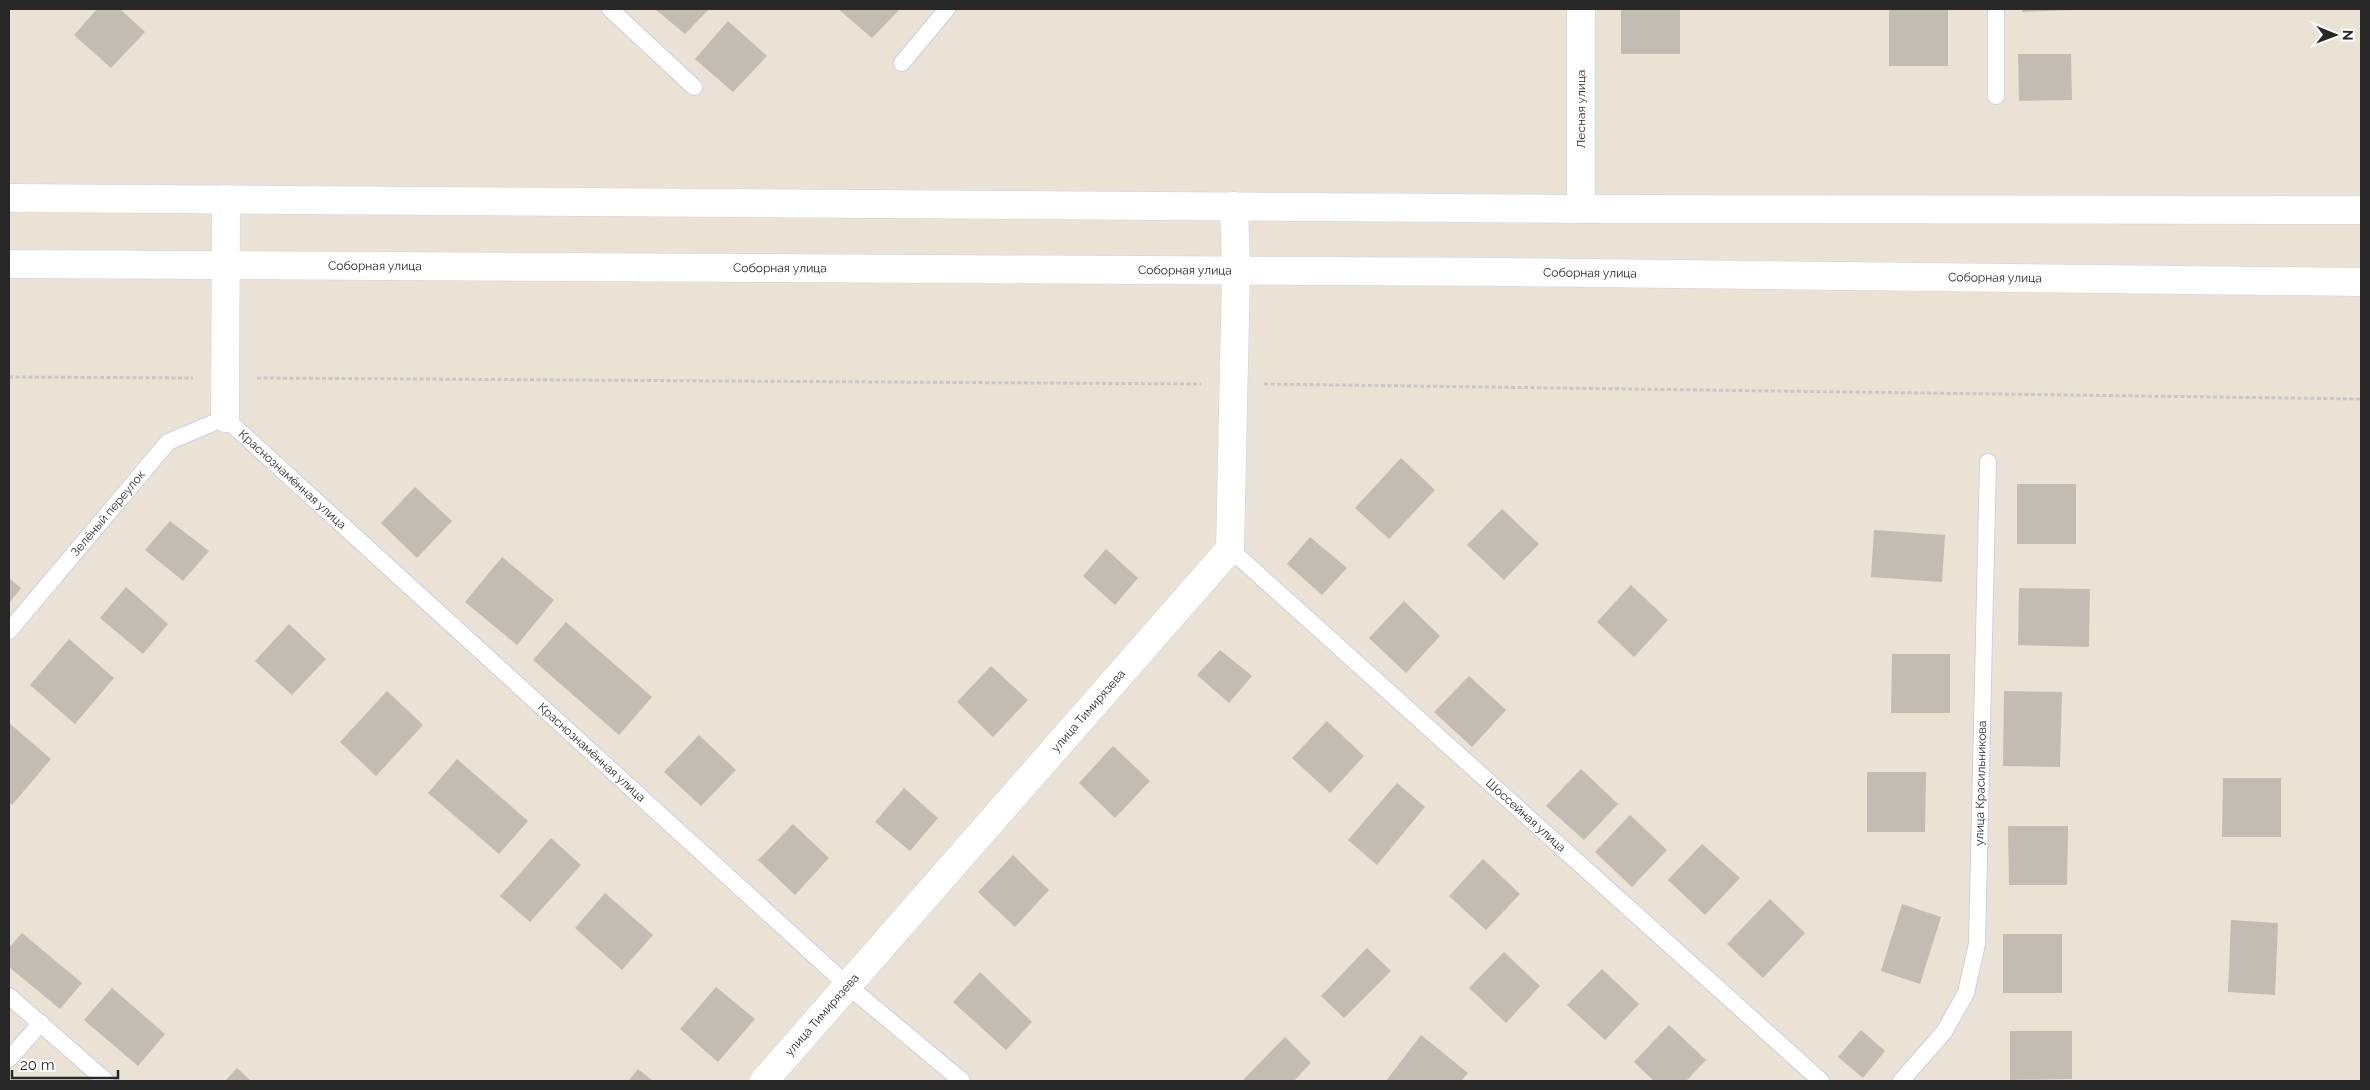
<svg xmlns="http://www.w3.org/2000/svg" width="2370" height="1090" viewBox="0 0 2370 1090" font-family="Raleway,sans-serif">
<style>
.building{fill:#c2bcb3}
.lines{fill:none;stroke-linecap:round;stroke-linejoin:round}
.service-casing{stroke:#cccfe2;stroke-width:18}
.minor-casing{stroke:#cccfe2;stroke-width:29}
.tertiary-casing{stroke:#cccfe2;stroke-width:29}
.path{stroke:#c7c7c7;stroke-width:3;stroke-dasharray:4 2.5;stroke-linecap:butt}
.service{stroke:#fff;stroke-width:16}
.minor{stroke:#fff;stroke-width:28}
.tertiary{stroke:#fff;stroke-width:28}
.labels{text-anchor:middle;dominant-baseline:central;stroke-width:4.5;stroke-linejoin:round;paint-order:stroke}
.street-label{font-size:12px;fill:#272727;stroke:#fff}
</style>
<rect width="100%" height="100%" fill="#ebe2d6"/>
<g class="building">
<path d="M97 9H120L145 32 111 68 74 35Z"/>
<path d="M655 9H709L685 34Z"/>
<path d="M838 9H900L872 38Z"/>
<rect x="1621" y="9" width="59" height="45"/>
<rect x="1889" y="9" width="59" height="57"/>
<path d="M2022 9H2074V10L2022 12Z"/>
<path d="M728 21 767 56 733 92 695 59Z"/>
<path d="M2018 54H2071L2072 100 2019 101Z"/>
<path d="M1401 458 1435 490 1389 539 1355 508Z"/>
<rect x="2017" y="484" width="59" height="60"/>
<path d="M415 487 452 521 417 558 381 523Z"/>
<path d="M1502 509 1539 544 1504 580 1467 545Z"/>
<path d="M170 521 209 551 183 581 145 550Z"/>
<path d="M1874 530 1945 535 1942 582 1871 577Z"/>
<path d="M1310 537 1347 568 1322 595 1287 564Z"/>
<path d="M1106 549 1138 578 1115 605 1083 576Z"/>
<path d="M502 557 554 600 517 645 465 602Z"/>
<path d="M9 578 21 588 9 603Z"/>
<path d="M1631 585 1668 620 1634 657 1597 622Z"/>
<path d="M126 587 168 624 143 654 100 618Z"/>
<path d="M2019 588 2090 589 2089 647 2018 645Z"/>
<path d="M1404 601 1440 636 1406 673 1369 638Z"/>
<path d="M566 622 652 697 619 735 533 660Z"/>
<path d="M289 624 326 659 292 695 255 661Z"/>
<path d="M69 639 114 678 75 724 30 685Z"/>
<path d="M1220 650 1252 676 1229 703 1197 675Z"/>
<path d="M1892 654H1950V713H1891Z"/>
<path d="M991 666 1028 700 993 737 957 702Z"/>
<path d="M1469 676 1506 710 1472 747 1434 712Z"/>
<path d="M387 691 423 725 376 776 340 742Z"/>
<path d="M2004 691 2062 692 2060 767 2003 766Z"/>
<path d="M1327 721 1364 756 1330 793 1292 758Z"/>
<path d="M9 723 51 759 12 805 9 802Z"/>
<path d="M699 735 736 770 701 806 664 772Z"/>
<path d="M1113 746 1150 781 1115 818 1079 783Z"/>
<path d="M457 759 528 821 499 854 428 793Z"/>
<path d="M1581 769 1618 804 1584 840 1546 806Z"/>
<path d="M1867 772H1926L1925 832H1867Z"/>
<path d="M2223 778H2281V837H2222Z"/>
<path d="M1397 783 1425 807 1377 865 1348 840Z"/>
<path d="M904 788 938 818 910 851 875 822Z"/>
<path d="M1630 815 1667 850 1632 887 1595 852Z"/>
<path d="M793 824 829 858 795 895 758 860Z"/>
<path d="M2008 826H2068L2067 885H2009Z"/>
<path d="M551 838 581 865 530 922 500 896Z"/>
<path d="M1702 844 1740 878 1705 915 1668 880Z"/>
<path d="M1013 855 1049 890 1015 927 978 892Z"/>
<path d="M1483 859 1520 894 1486 930 1449 896Z"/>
<path d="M605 893 653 935 622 970 575 928Z"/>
<path d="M1770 899 1805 933 1763 978 1727 944Z"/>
<path d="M1902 904 1941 917 1920 984 1881 971Z"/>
<path d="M2231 920 2278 923 2275 995 2228 992Z"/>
<path d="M22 933 82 983 60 1009 9 967V948Z"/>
<rect x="2003" y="934" width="59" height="59"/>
<path d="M1367 948 1391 971 1344 1018 1321 996Z"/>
<path d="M1504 952 1540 986 1506 1023 1469 988Z"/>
<path d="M1602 969 1639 1004 1605 1040 1567 1005Z"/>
<path d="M980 972 1032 1022 1006 1050 953 1002Z"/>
<path d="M716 987 755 1019 718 1062 680 1029Z"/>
<path d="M112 988 165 1034 138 1066 84 1020Z"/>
<path d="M1669 1025 1706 1060 1686 1081H1654L1634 1062Z"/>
<path d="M1861 1030 1885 1051 1863 1078 1838 1057Z"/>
<path d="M2010 1031H2072V1079L2010 1080Z"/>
<path d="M1421 1035 1468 1073 1461 1081H1386Z"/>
<path d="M1285 1037 1311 1063 1294 1081H1242Z"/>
<path d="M237 1068 251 1081H225Z"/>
<path d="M638 1069 653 1081H628Z"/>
</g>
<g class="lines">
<g class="service-casing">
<g id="service">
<path d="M610 9 694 87"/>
<path d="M1996 9V96"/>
<path d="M902 63 947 9"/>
<path id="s1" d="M1230 549 1821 1081"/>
<path id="s2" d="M9 631 168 442 225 418 847 985 962 1081"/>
<path d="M9 996 106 1081"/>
<path d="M9 1059 41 1023"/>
<path id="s3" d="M1901 1081 1944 1032 1966 993 1977 944 1988 462"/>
</g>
</g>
<g class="minor-casing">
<g id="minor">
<path d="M1581 209V9"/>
<path d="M225 418 226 199"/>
<path id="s4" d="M764 1081 1230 549 1236 270 1234 206"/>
</g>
</g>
<g class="tertiary-casing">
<g id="tertiary">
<path d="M9 198 1581 209 2361 210"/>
<path id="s5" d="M9 264 1510 272 2361 282"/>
</g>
</g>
<g class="path">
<path d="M9 377 193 378"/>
<path d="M257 378 1201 384"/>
<path d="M1264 384 2361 399"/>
</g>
<use href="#service" class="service"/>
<use href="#minor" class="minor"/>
<use href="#tertiary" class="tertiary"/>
</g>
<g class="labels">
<g class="street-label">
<text transform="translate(1581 109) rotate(-90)">Лесная улица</text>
<text stroke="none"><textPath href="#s5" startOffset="366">Соборная улица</textPath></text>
<text stroke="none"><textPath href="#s5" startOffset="771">Соборная улица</textPath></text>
<text stroke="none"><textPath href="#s5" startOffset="1176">Соборная улица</textPath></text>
<text stroke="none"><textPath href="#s5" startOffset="1581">Соборная улица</textPath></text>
<text stroke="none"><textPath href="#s5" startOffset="1986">Соборная улица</textPath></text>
<text stroke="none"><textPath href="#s2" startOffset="400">Краснознамённая улица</textPath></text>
<text stroke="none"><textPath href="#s2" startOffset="154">Зелёный переулок</textPath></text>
<text stroke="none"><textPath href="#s4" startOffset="492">улица Тимирязева</textPath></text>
<text stroke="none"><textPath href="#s2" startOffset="805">Краснознамённая улица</textPath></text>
<text stroke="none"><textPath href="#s3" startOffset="321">улица Красильникова</textPath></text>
<text stroke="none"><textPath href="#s1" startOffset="398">Шоссейная улица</textPath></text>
<text stroke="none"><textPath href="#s4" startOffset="88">улица Тимирязева</textPath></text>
</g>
</g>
<rect width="2370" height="1090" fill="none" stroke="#272727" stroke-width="20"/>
<g transform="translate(2335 35) rotate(91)" stroke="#ffffff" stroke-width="4" paint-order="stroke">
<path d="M0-4L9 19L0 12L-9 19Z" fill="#272727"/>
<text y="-8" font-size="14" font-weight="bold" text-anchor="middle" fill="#272727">N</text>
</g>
<path d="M12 1070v8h106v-8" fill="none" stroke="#272727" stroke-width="2.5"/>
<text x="20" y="1070" font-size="15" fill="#272727" stroke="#ffffff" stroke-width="4" paint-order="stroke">20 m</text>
</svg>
